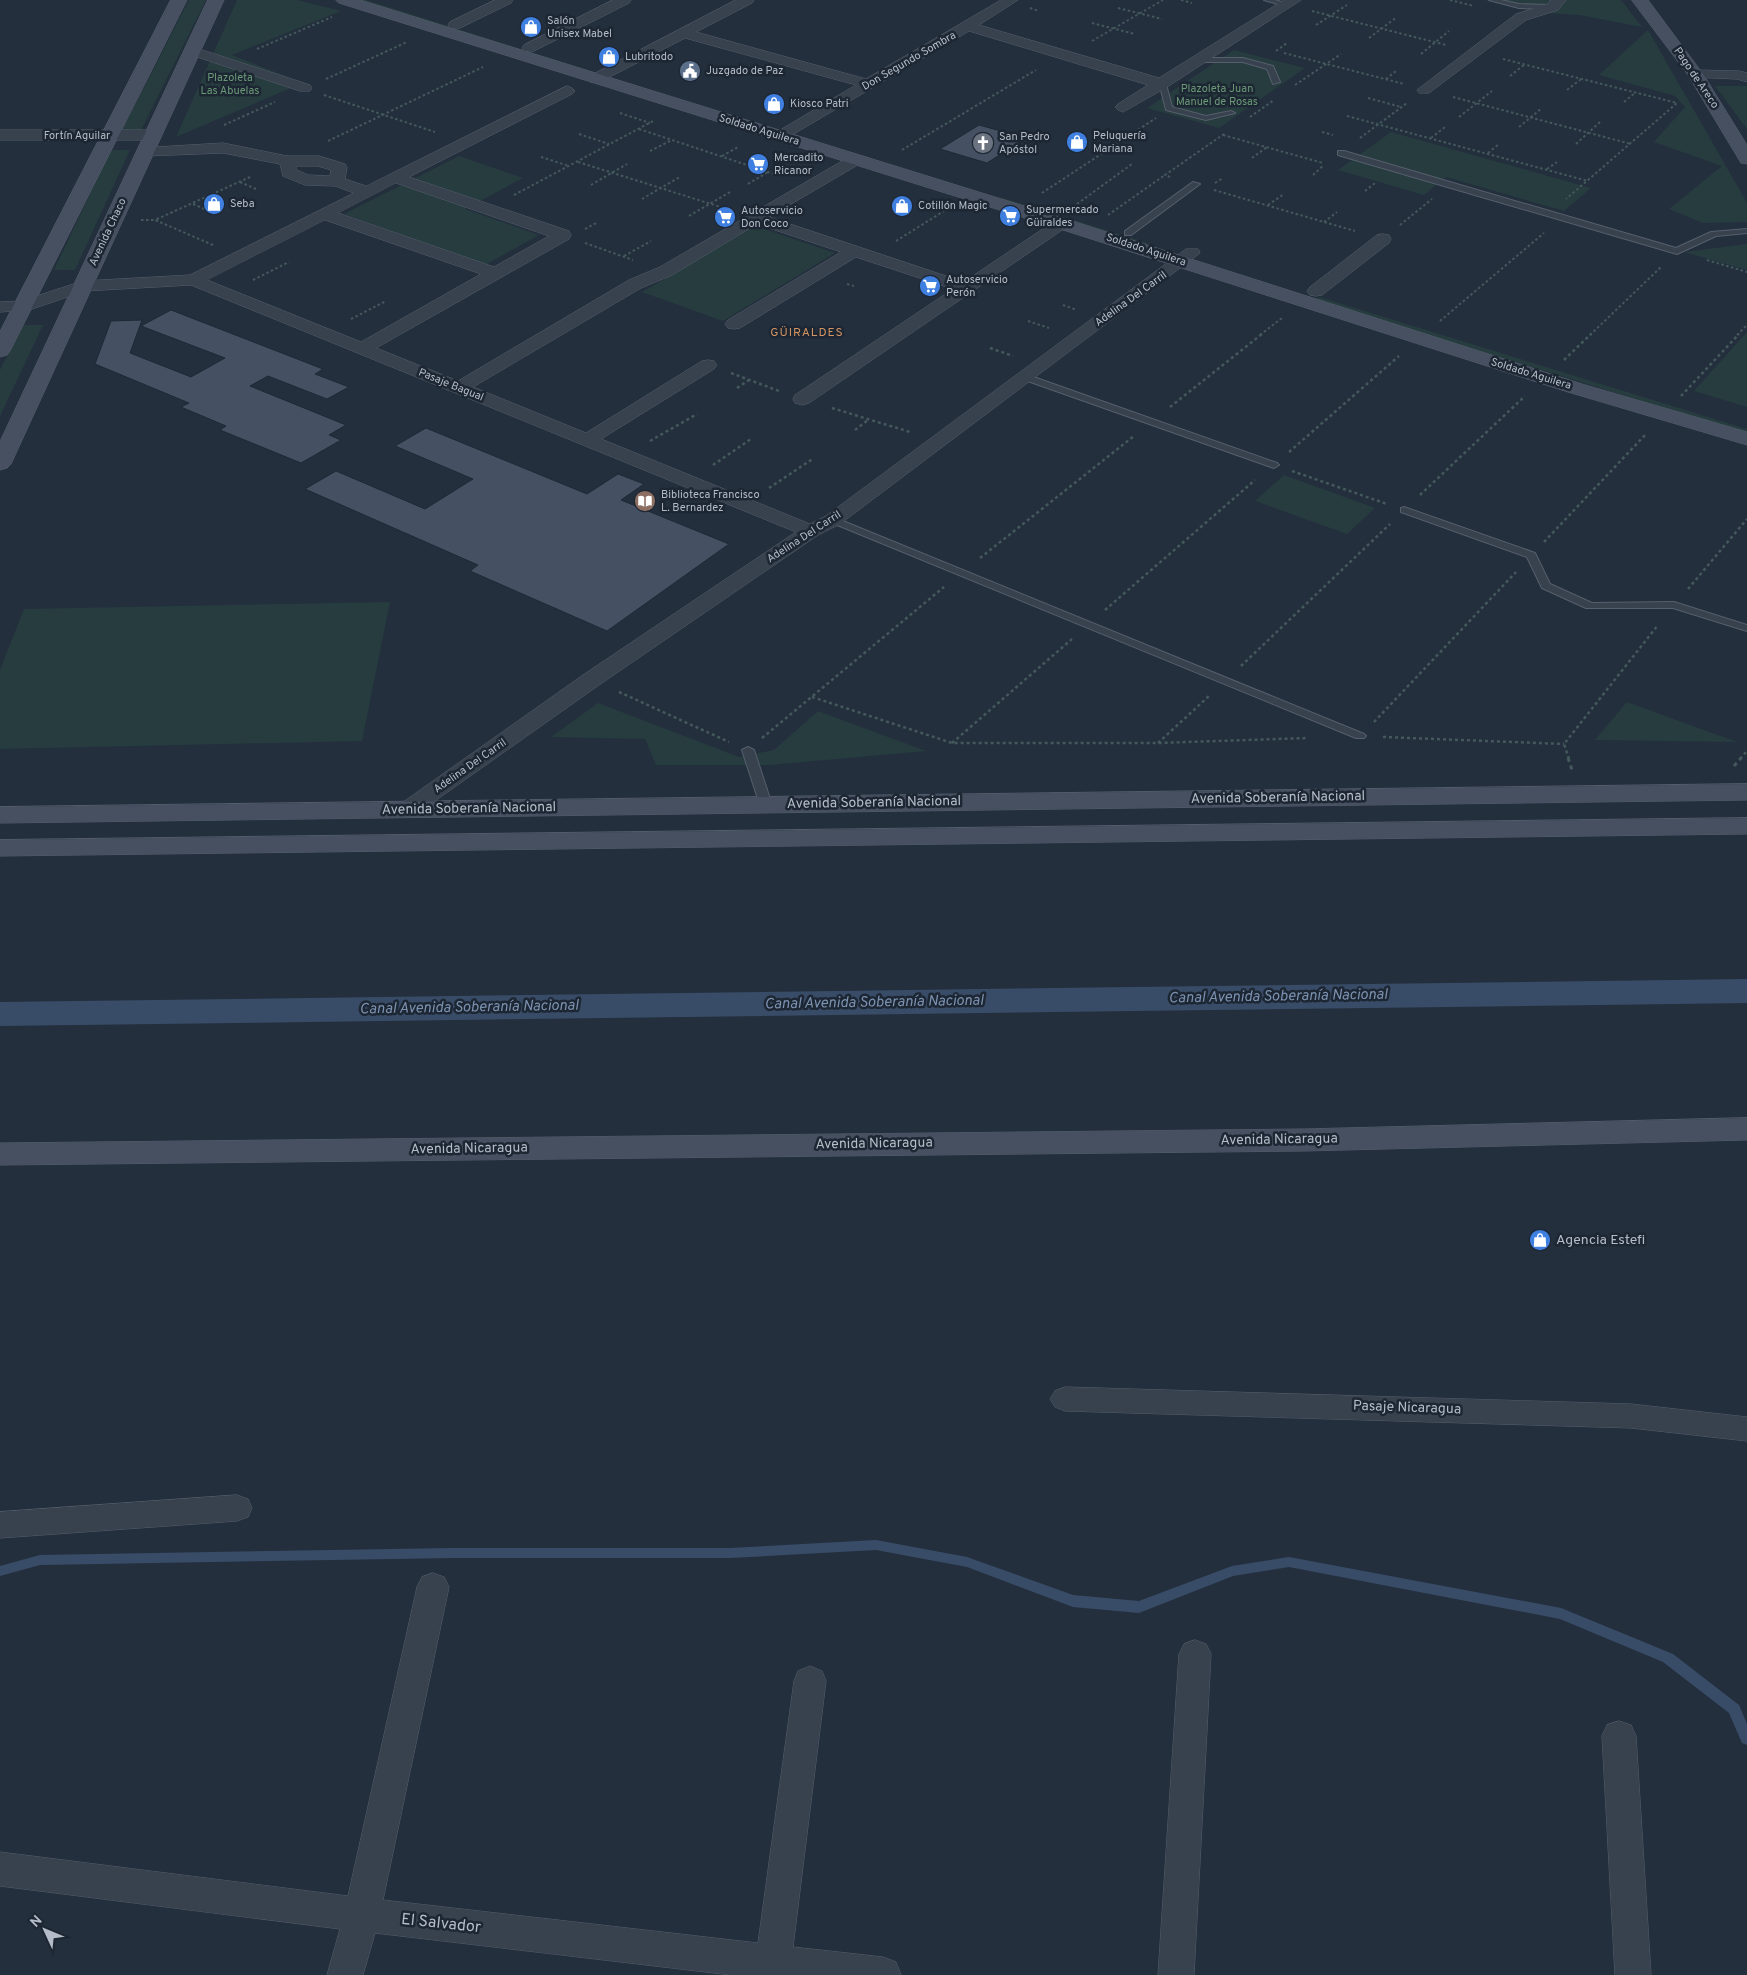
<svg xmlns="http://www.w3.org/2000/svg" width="1747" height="1975" viewBox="0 0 1747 1975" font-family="Overpass,sans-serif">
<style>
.green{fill:#263c3f}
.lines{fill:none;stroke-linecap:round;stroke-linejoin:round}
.stream{fill:#394c67;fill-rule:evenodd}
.canal{fill:#394c67;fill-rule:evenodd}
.building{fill:#455162;stroke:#1f2835}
.lane-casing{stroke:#565f6c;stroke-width:2}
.street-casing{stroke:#565f6c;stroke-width:1}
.secondary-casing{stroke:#565f6c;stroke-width:1}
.path-far2{stroke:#44595c;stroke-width:2;stroke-dasharray:2.5 2.5;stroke-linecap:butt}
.path-far1{stroke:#44595c;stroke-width:2.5;stroke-dasharray:3 3;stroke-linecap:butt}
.path{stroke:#44595c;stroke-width:3;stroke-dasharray:4 4;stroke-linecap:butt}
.lane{fill:#38414e;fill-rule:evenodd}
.street{fill:#38414e;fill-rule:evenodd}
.secondary{fill:#465061;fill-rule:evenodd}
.labels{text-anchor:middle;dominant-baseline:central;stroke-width:5;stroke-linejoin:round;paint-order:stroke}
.far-poi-label{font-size:11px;fill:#b4bcc9;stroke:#1d2633;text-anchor:start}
.far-street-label{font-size:11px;fill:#b4bcc9;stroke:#1d2633}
.far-park-label{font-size:11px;fill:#6b9a76;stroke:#1d2633}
.far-neighbourhood-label{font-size:12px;letter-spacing:1px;fill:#d59563;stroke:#1d2633}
.street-label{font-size:14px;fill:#b4bcc9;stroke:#1d2633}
.poi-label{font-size:14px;fill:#b4bcc9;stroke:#1d2633;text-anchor:start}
.water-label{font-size:15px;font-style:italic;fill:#7c92b1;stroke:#1d2633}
.near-street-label{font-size:16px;fill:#b4bcc9;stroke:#1d2633}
</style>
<rect width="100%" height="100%" fill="#242f3e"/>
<g class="green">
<path d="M189 0H206L141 130H122Z"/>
<path d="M237 0H297L341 11 232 55 303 83 176 137Z"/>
<path d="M355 0H366L594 72 588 74Z"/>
<path d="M1484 0H1621L1642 27 1579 15 1544 13Z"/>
<path d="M1648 30 1747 203V222L1703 223 1669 209 1722 166 1654 142 1685 107 1675 96 1599 75Z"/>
<path d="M1234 50 1305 68 1219 128 1147 108Z"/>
<path d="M1715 86H1747V129Z"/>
<path d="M1391 132 1591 188 1564 211 1446 177 1424 195 1338 170Z"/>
<path d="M111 150H130L75 270H54Z"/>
<path d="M459 156 523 178 465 209 539 235 485 265 344 214Z"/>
<path d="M1003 198 1148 243 1143 247 998 200Z"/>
<path d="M755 226 835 253 723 321 642 292Z"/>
<path d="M1747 244V270L1684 252Z"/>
<path d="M1319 297 1747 429V433L1315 301Z"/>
<path d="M22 325H43L0 416V370Z"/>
<path d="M1747 332V407L1694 391Z"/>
<path d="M1284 475 1375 508 1347 534 1255 501Z"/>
<path d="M390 602 362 741 0 749V670L24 609Z"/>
<path d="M1627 702 1737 742 1595 740Z"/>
<path d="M598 703 739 757 774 750 818 711 926 751 770 765H656L645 739 551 737Z"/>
</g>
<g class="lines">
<path class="stream" d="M876 1540 967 1557 1073 1595 1139 1601 1232 1566 1289 1557 1561 1608 1673 1654 1739 1705 1747 1724V1745L1742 1743 1729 1713 1663 1662 1560 1619 1289 1567 1233 1576 1139 1613 1073 1607 967 1567 876 1550 730 1558H453L40 1565 0 1576V1566L40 1555 453 1548H730Z"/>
<path class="canal" d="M1747 979V1003L0 1026V1002Z"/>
</g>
<g class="building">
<path d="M979 125 1026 138 987 163 940 149Z"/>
<path d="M171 310 323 369 315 374 349 387 327 399 268 376 250 386 346 425 329 435 341 440 301 463 220 430 226 426 181 407 189 403 95 364 111 321 142 320 130 353 191 377 225 358 141 326Z"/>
<path d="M426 428 587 494 618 474 644 484 621 500 729 544 607 631 470 571 478 565 305 489 336 471 425 509 473 479 395 446Z"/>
</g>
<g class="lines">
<g class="lane-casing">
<g id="lane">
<path d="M1264 0H1275L1291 5 1287 7Z"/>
<path d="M1489 0H1501L1519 4 1553 5 1557 7 1553 9 1519 8Z"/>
<path d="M1196 58H1243L1273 66 1280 82 1273 84 1267 69 1243 62H1199L1195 60Z"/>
<path d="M1159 82 1166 84 1172 107 1206 116 1231 111 1235 113 1206 120 1166 110Z"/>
<path d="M1338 151H1344L1676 248 1711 232 1747 229V233L1716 236 1677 254 1338 155Z"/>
<path d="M1193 182 1200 184 1131 235H1125V231Z"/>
<path d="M1025 374 1277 463 1279 465 1274 468 1271 467 1022 379V375Z"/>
<path d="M1404 507 1535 553 1550 584 1592 603 1674 602 1747 625V631L1673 608H1586L1542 588 1527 557 1401 512V508Z"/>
<path d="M833 517 1364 734 1366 736 1364 738H1356L830 522 828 520Z"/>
<path d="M748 747 754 750 772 805 770 808H762L760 805 742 750Z"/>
</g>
</g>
<g class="street-casing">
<g id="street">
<path d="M495 0H513L511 3 460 28H450L448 25 450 22Z"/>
<path d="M613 0H631L629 3 534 51H524L522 48 524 45Z"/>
<path d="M736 0H754L752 3 696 32 866 79 1001 0H1018L979 25 1159 78 1284 0H1301L1167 87 1123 112 1118 110 1115 107 1118 104 1148 85 969 31 785 139H775L772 136 775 133 856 85 685 38 600 82H590L588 79 590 76Z"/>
<path d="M1551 0H1566L1558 10 1526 20 1429 93H1419L1417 90 1516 14 1548 4Z"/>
<path d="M193 47 310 85 312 88 310 91H300L188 54 186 51 188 48Z"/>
<path d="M1695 70 1739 71 1747 73V82L1737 79 1690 77 1688 74 1690 71Z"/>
<path d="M567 86 572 88 575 91 572 94 409 177 569 231 571 235 569 239 376 348 458 381 629 280 660 267 849 157H861L863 160 861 163 769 217 964 282 1056 220H1068L1070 223 1068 226 809 403 802 405 795 403 793 399 795 395 953 289 856 257 740 328 734 329 728 328 725 324 728 320 841 252 757 224 672 275 641 288 473 387 586 433 702 361 708 360 714 361 717 365 714 369 601 439 810 524 826 516 1186 249H1198L1200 253 840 524 818 535 599 685 415 815 407 817 399 815 395 810 399 805 583 675 796 532 191 285 85 291 29 310 0 312V302L21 301 83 281 190 275 354 193 335 186 305 185 283 176 280 164 223 153 146 156 140 154 138 151 140 148 223 143 287 156H319L345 164 347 167 345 179 366 186ZM296 166H318L331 170 330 176 308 175 297 170ZM396 183 549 236 494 267 338 213ZM325 220 481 274 361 342 207 280Z"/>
<path d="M0 130H153L158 132 161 135 158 138 153 140H0Z"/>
<path d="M1383 234 1389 235 1391 239 1389 243 1322 295 1316 296 1310 295 1307 291 1310 287 1377 235Z"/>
<path d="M1065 1387 1631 1404 1747 1417V1441L1631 1428 1065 1411 1055 1407 1050 1399 1055 1391Z"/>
<path d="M237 1495 248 1499 252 1508 248 1517 237 1521 0 1538V1512Z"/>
<path d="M433 1573 444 1577 449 1587 383 1900 758 1943 794 1681 798 1671 810 1666 822 1671 826 1681 793 1947 883 1957 896 1962 901 1975H731L375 1933 363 1975H327L340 1929 0 1886V1852L348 1896 417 1587 422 1577Z"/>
<path d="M1195 1640 1206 1644 1211 1654 1194 1975H1158L1179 1654 1184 1644Z"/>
<path d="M1619 1721 1631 1725 1636 1736 1651 1975H1615L1602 1736 1607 1725Z"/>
</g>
</g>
<g class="secondary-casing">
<g id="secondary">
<path d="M171 0H187L10 351 7 355 0 357V332Z"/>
<path d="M208 0H224L11 464 7 468 0 470V442Z"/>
<path d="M336 0H360L1069 220 1582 384 1747 432V445L1568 392 1057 228 339 3Z"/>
<path d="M1632 0H1648L1703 74 1747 145V164L1741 163 1688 75Z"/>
<path d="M1747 784V800L0 823V807Z"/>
<path d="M1747 818V834L0 856V840Z"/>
<path d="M1747 1118V1140L1304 1151 0 1165V1143L1304 1129Z"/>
</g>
</g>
<g class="path-far2">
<path d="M1181 0 1192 3"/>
<path d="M1450 0 1474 6"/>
<path d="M1030 8 1039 11"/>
<path d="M1118 8 1162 19"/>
<path d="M1312 11 1446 45"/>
<path d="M1092 23 1135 34"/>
<path d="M1316 25 1347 5"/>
<path d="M1369 38 1397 17"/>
<path d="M1092 41 1163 0"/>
<path d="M257 49 332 17"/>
<path d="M1276 51 1287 43"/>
<path d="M1284 53 1404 84"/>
<path d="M1421 54 1449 31"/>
<path d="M1503 59 1677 103 1566 199"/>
<path d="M1510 76 1524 65"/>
<path d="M326 79 407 42"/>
<path d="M1386 79 1396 71"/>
<path d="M1295 85 1341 54"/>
<path d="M1567 90 1581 79"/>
<path d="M324 95 435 132"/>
<path d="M1453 97 1631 144"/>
<path d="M1368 98 1401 107"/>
<path d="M1624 102 1635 93"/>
<path d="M620 113 650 123"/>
<path d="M1347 116 1588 181"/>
<path d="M1250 117 1274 100"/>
<path d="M1459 117 1492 91"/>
<path d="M224 125 275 102"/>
<path d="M1519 127 1542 108"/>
<path d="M639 129 780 176"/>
<path d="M1322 132 1333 135"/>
<path d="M579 134 609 144"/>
<path d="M1223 135 1323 163"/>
<path d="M1360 138 1407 103"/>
<path d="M1431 138 1445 127"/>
<path d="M328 141 483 67"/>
<path d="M1576 144 1600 122"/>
<path d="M902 150 1036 70"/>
<path d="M650 151 672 140"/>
<path d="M1488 153 1499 144"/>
<path d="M722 156 738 147"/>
<path d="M541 157 569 166"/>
<path d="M1252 158 1267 147"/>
<path d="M578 162 727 209"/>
<path d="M1547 169 1557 162"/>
<path d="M1313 175 1324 165"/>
<path d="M1170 177 1165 175 1224 134"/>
<path d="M240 182 256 189"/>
<path d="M1215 183 1223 178"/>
<path d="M748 184 768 172"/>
<path d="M591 185 627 164"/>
<path d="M1214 190 1355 231"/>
<path d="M1365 191 1375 183"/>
<path d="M1042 193 1156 118"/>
<path d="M514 195 655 120"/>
<path d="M642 199 680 177"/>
<path d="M193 204 216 214"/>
<path d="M1077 204 1132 164"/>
<path d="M1268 205 1284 194"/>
<path d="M1108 215 1165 175"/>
<path d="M689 216 730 192"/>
<path d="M141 220H155"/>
<path d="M1324 222 1337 212"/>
<path d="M1400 225 1432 199"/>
<path d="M585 229 598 222"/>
<path d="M896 241 944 211"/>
<path d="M585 243 633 260"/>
<path d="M213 245 155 220 250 177"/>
<path d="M624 256 651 241"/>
<path d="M1707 260 1747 272"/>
<path d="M253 280 289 262"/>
<path d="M847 284 854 286"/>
<path d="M1063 305 1077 310"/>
<path d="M351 319 386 301"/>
<path d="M1028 321 1049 328"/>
<path d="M1440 321 1544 233"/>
<path d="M1260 335 1282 318"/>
<path d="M1590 335 1661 267"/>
<path d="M1737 335 1747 325"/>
</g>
<g class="path-far1">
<path d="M990 348 1013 356"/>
<path d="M1564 360 1591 334"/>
<path d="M731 373 779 391"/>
<path d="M737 388 749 380"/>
<path d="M1681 396 1739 334"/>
<path d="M1170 407 1262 334"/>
<path d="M832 408 910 432"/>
<path d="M855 430 868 420"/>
<path d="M650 441 697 414"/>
<path d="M1289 452 1399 356"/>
<path d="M713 465 751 439"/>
<path d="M1292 471 1387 504"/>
<path d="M769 488 814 458"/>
<path d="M1420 495 1525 396"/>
<path d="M1544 542 1646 434"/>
<path d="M980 558 1134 436"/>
<path d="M1688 589 1747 519"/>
<path d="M1105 610 1255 480"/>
<path d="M1241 666 1390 524"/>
<path d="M619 692 729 742"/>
<path d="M812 697 952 743H1158L1307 738"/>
<path d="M1374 722 1516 572"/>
<path d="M1383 737 1564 744"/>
<path d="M762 738 944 587"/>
<path d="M952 743 1072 639"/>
<path d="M1158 743 1209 696"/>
<path d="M1569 759 1564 744 1658 625"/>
<path d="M1740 759 1747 751"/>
</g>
<g class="path">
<path d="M1568 758 1572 770"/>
<path d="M1734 766 1741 758"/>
</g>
<use href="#lane" class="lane"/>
<use href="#street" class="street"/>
<use href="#secondary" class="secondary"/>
</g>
<defs>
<g id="shop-disc" transform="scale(1.125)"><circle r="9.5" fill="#3f7fe0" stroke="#1d2633"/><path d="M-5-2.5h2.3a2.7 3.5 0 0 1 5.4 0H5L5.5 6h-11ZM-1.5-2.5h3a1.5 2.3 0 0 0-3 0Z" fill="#fff"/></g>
<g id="civic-disc" transform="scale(1.125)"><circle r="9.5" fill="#5c6f8a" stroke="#1d2633"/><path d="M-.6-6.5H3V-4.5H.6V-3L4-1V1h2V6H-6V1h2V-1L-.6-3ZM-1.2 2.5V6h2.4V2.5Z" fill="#fff"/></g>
<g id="church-disc" transform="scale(1.125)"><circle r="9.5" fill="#6b7280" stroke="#1d2633"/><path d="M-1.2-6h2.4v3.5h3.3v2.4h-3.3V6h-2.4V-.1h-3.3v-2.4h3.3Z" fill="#fff"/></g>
<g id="supermarket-disc" transform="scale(1.125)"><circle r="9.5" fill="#3f7fe0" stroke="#1d2633"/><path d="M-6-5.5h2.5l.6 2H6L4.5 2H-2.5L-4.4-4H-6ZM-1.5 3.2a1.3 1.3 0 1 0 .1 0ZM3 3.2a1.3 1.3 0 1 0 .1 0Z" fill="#fff"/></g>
<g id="library-disc" transform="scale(1.125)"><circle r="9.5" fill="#8d6e63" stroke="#1d2633"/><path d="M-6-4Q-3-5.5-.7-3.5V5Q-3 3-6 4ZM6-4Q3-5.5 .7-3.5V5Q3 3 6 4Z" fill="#fff"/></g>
</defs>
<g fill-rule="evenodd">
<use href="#shop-disc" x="531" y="27"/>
<use href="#shop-disc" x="609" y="57"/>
<use href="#civic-disc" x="690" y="71"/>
<use href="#shop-disc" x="774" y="104"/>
<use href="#shop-disc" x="1077" y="142"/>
<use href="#church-disc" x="983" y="143"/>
<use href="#supermarket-disc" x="758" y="164"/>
<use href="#shop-disc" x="214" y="204"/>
<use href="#shop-disc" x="902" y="206"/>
<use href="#supermarket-disc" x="1010" y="216"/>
<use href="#supermarket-disc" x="725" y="217"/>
<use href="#supermarket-disc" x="930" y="286"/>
<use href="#library-disc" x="645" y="501"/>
<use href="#shop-disc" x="1540" y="1240"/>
</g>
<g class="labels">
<g class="far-poi-label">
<text x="547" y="21">Salón<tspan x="547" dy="13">Unisex Mabel</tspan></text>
<text x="625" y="57">Lubritodo</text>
<text x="706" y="71">Juzgado de Paz</text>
<text x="790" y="104">Kiosco Patri</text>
<text x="1093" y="136">Peluquería<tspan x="1093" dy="13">Mariana</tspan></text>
<text x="999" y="137">San Pedro<tspan x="999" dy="13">Apóstol</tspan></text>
<text x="774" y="158">Mercadito<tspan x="774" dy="13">Ricanor</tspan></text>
<text x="230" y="204">Seba</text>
<text x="918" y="206">Cotillón Magic</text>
<text x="1026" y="210">Supermercado<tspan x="1026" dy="13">Güiraldes</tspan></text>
<text x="741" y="211">Autoservicio<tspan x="741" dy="13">Don Coco</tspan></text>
<text x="946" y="280">Autoservicio<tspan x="946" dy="13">Perón</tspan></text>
<text x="661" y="495">Biblioteca Francisco<tspan x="661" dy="13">L. Bernardez</tspan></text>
</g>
<g class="far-street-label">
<text transform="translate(909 61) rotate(-30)">Don Segundo Sombra</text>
<text transform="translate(1696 78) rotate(56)">Pago de Areco</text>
<text transform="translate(759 130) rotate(17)">Soldado Aguilera</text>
<text x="77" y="136">Fortín Aguilar</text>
<text transform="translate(108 232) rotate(-65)">Avenida Chaco</text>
<text transform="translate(1146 250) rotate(18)">Soldado Aguilera</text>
<text transform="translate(1131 299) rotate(-36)">Adelina Del Carril</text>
<text transform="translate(1531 374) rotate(17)">Soldado Aguilera</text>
<text transform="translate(451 385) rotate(22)">Pasaje Bagual</text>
<text transform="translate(804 537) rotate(-33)">Adelina Del Carril</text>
<text transform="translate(470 766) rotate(-35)">Adelina Del Carril</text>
</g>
<g class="far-park-label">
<text x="230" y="78">Plazoleta<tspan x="230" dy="13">Las Abuelas</tspan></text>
<text x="1217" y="89">Plazoleta Juan<tspan x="1217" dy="13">Manuel de Rosas</tspan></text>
</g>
<g class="far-neighbourhood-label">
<text x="807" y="333">GÜIRALDES</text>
</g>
<g class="street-label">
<text transform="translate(1278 798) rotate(-1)">Avenida Soberanía Nacional</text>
<text transform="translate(874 803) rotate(-1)">Avenida Soberanía Nacional</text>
<text transform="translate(469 809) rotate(-1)">Avenida Soberanía Nacional</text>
<text transform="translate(1279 1140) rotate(-1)">Avenida Nicaragua</text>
<text transform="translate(874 1144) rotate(-1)">Avenida Nicaragua</text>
<text transform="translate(469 1149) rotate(-1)">Avenida Nicaragua</text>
<text transform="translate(1407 1408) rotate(2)">Pasaje Nicaragua</text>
</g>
<g class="poi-label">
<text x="1556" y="1240">Agencia Estefi</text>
</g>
<g class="water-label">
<text transform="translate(1278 997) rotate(-1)">Canal Avenida Soberanía Nacional</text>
<text transform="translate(874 1003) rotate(-1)">Canal Avenida Soberanía Nacional</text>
<text transform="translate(469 1008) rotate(-1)">Canal Avenida Soberanía Nacional</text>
</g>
<g class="near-street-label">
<text transform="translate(441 1924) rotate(6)">El Salvador</text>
</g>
</g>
<g transform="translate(45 1930) rotate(314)" stroke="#1d2633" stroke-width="4" paint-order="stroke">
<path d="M0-4L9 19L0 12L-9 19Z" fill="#b4bcc9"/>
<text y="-8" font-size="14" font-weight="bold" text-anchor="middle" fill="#b4bcc9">N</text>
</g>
</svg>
